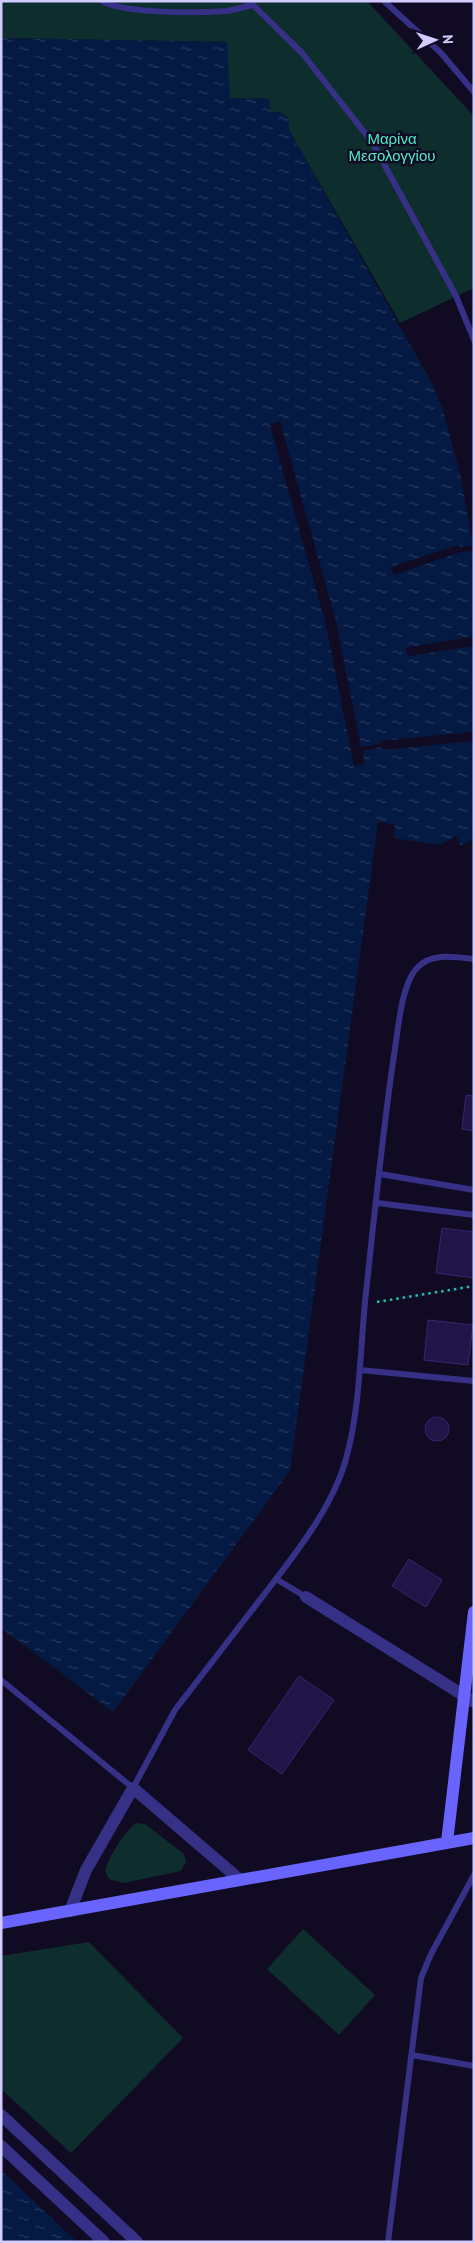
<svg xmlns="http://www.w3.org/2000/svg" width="475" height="2243" viewBox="0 0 475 2243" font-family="'PT Sans',sans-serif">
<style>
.green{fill:#0e2d2d}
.water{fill:url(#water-ripples)}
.pier{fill:#100b23}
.building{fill:#201546;stroke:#362574}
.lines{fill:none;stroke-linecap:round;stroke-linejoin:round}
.path{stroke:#21bfb8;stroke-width:2.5;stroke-dasharray:2.5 4;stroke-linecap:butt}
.service{stroke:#363187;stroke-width:6}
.minor{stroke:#363187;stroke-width:12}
.tertiary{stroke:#363187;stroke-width:12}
.secondary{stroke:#6a64ff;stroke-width:12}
.labels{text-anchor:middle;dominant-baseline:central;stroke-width:5;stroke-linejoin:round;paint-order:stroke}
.park-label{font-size:15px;fill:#4debc6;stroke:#100b23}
</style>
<defs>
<pattern id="water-ripples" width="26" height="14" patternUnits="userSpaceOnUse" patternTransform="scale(1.25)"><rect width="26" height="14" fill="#041a43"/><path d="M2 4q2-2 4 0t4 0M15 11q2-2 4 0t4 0" fill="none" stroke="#283a5f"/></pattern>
</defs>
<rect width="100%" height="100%" fill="#100b23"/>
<g class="green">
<path d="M1 1H367L471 113 474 119V288L400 323 289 130V118L279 112H270V99L229 98 227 42 1 38Z"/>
<path d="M136 1823 145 1824 184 1854 186 1862 181 1871 123 1883 109 1879C107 1875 105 1872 106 1868 109 1857 127 1828 136 1823Z"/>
<path d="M303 1929 375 1995 339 2035 267 1969Z"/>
<path d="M89 1942 183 2038 71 2153 1 2089V1956Z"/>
</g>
<g class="water">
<path d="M1 38 227 42 230 98 270 99V112H279L289 118V130L430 380 442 407 460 473 474 550V838L461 846 456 836 440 845 394 838 395 824 378 822 290 1471 113 1712 1 1628Z"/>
<path d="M1 2170 77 2242H1Z"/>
</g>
<g class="pier">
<path d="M280 421 336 622 361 747 380 744V741L472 732 474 741 382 750 381 747 363 751 364 764 354 766 326 625 270 425Z"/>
<path d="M459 545 460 547 473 545 474 551 461 552 394 575 391 567Z"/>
<path d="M470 637 474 640V646L408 656 406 648Z"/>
</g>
<g class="building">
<path d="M466 1095 474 1096V1131L462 1129Z"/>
<path d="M442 1228 474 1232V1278L436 1273Z"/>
<path d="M428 1320 473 1325 468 1365 424 1360Z"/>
<circle cx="437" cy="1429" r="12"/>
<path d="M409 1559 442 1580 426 1607 392 1586Z"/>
<path d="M299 1676 334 1700 282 1774 248 1750Z"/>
</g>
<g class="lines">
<path class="path" d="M377 1302 474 1286"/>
<g class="service">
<path d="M102 1C124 14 199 13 226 11 235 10 244 7 252 5"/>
<path d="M249 1 302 53 372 142 456 296 474 340"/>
<path d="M384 1 441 53 474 92"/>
<path d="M380 1174 474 1190"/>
<path d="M377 1203 474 1215"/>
<path d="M360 1370 474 1381"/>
<path d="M276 1579C303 1544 334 1502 346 1459 360 1408 360 1354 365 1302 374 1219 382 1136 394 1055 398 1032 401 984 417 968 431 952 455 957 474 959"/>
<path d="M1 1680 133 1788 175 1710 276 1579 306 1597"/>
<path d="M412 2055 474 2066"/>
<path d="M388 2242 421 1978 431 1954 474 1875"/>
</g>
<g class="minor">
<path d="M306 1597 474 1702"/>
<path d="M70 1911 86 1870 133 1788 239 1879"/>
</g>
<g class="tertiary">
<path d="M1 2115 137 2242"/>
<path d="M1 2146 104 2242"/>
</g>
<g class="secondary">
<path d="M447 1842 474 1612"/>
<path d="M1 1923 474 1838"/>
</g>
</g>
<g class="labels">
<g class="park-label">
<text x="392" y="138">Μαρίνα<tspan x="392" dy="17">Μεσολογγίου</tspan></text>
</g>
</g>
<rect width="475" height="2243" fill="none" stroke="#d3cdff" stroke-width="5"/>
<g transform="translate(435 40) rotate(87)" stroke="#100b23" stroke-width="4" paint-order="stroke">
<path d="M0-4L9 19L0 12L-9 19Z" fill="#d3cdff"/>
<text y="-8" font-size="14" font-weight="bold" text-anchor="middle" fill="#d3cdff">N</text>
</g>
</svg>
